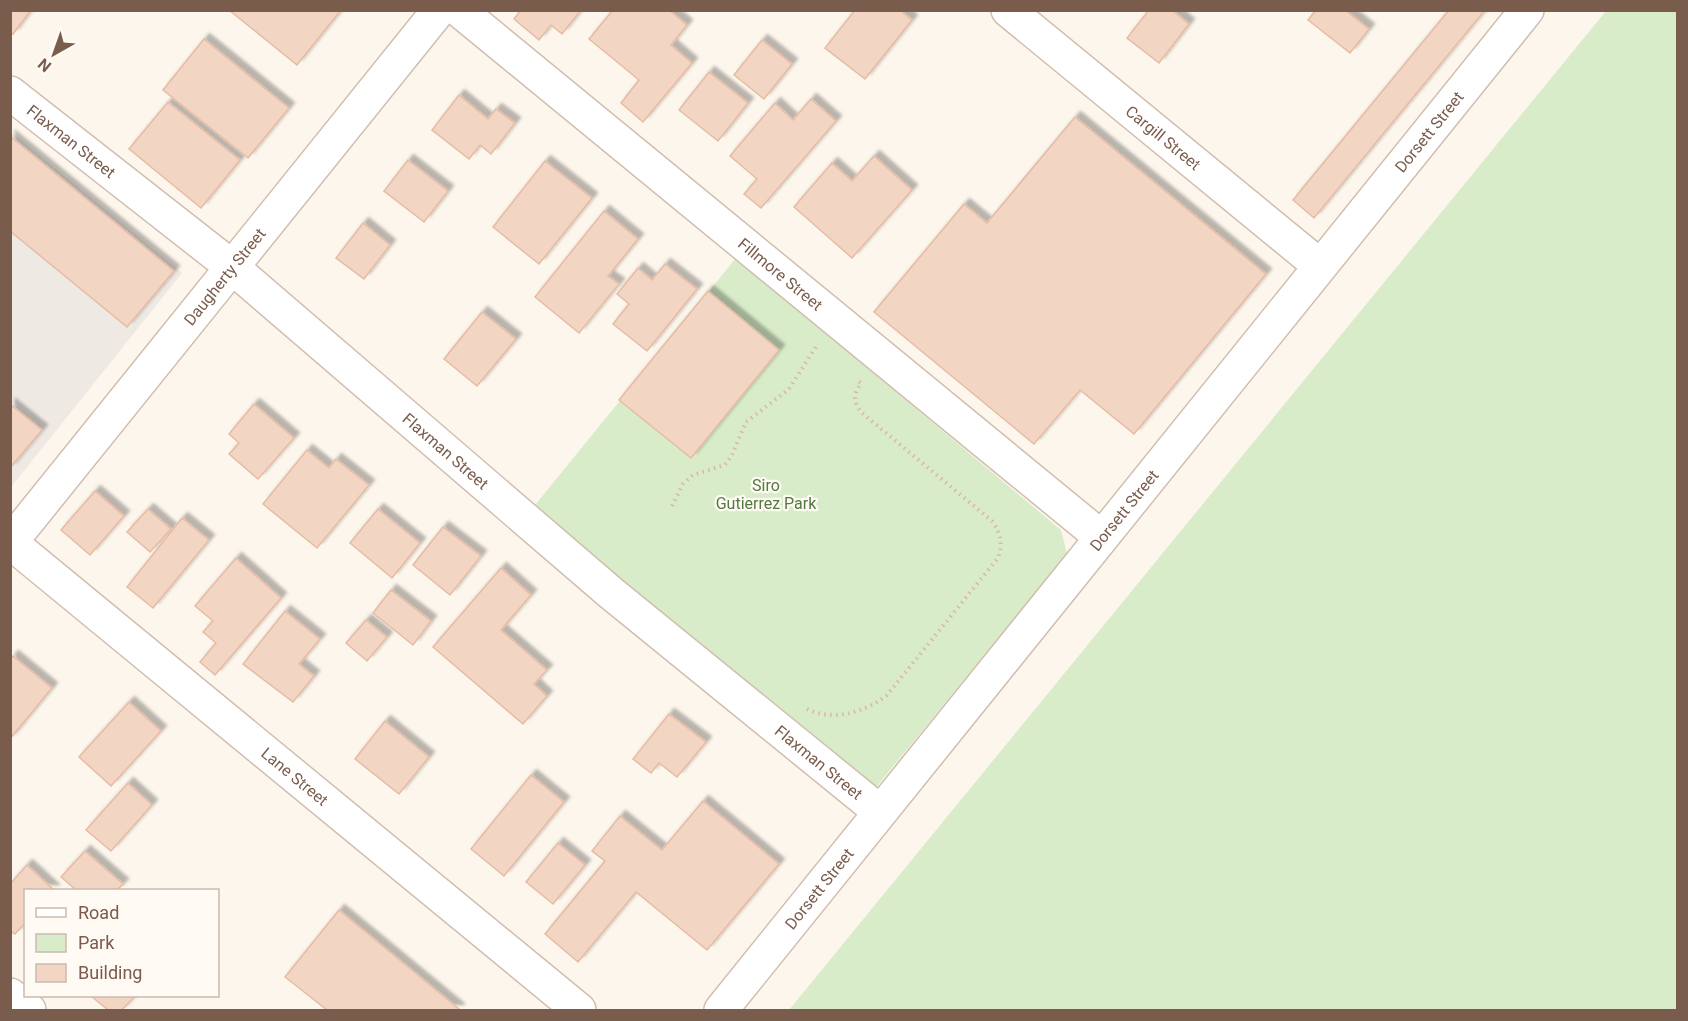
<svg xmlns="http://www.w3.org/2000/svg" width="1688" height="1021" viewBox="0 0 1688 1021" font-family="Roboto,sans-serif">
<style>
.industrial{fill:#efe9e4}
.green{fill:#d8ecc9}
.building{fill:#f3d5c3;stroke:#e6bba3;stroke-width:1.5;filter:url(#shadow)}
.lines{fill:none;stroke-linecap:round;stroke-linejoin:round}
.street-casing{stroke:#d1beb0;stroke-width:36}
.path{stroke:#d9b8a5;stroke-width:4;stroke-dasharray:1.5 4.5;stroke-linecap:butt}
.street{stroke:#fff;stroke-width:33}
.labels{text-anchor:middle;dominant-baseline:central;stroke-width:4.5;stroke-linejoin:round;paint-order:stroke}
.street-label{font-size:16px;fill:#7a5c4d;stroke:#fffaf3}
.park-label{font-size:16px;fill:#537a41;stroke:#fffaf3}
</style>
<defs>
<filter id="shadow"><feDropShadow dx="5.5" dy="-5.5" stdDeviation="1.5" flood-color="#0004"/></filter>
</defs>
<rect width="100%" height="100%" fill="#fdf6ec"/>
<path class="industrial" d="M11 132 182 273 11 487Z"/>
<g class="green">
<path d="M1606 11H1677V1010H789Z"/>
<path d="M736 258 1061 530 1067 554 873 791 531 510Z"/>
</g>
<g class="building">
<path d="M10 10H31L13 34 10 33Z"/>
<path d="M229 10H341L297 65Z"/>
<path d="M521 10H581L562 34 551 25 539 40 514 19Z"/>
<path d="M613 10H669L687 25 671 45 692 63 643 122 621 103 639 80 589 39Z"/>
<path d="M855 10H900L912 20 865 79 825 48Z"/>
<path d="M1149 10H1172L1189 24 1159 63 1127 38Z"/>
<path d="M1316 10H1345L1369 29 1350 53 1308 20Z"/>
<path d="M1449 10H1485L1314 218 1293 200Z"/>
<path d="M204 39 289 108 248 158 163 90Z"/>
<path d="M762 40 792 64 764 99 734 75Z"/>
<path d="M709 72 748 103 718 141 679 110Z"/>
<path d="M459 95 488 119 496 109 515 123 491 154 480 145 469 159 432 130Z"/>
<path d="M811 99 836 121 761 208 744 194 757 179 730 156 775 103 793 120Z"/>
<path d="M168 102 240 160 201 208 129 149Z"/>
<path d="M1075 117 1266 274 1134 434 1080 390 1034 444 874 312 964 204 987 223Z"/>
<path d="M10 136 174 271 127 327 10 231Z"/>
<path d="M874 156 912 190 852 258 794 207 832 163 852 181Z"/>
<path d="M408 160 448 191 424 222 384 191Z"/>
<path d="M545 161 592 198 539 264 493 227Z"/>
<path d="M604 211 638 239 608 276 619 284 579 333 535 297Z"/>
<path d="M363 223 390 245 364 279 336 258Z"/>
<path d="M665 264 697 289 647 351 613 324 629 304 617 294 638 268 652 280Z"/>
<path d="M708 291 779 350 691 458 619 400Z"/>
<path d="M482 312 516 339 477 386 444 359Z"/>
<path d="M10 404 42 430 10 468Z"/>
<path d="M254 404 294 438 258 479 229 454 239 443 229 434Z"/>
<path d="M307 450 329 468 336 459 369 485 317 548 263 504Z"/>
<path d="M95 491 124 516 90 555 61 530Z"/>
<path d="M148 509 171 529 150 552 127 532Z"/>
<path d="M378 509 420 543 392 578 350 543Z"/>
<path d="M182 518 209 540 153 608 127 587Z"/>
<path d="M443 527 481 556 450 595 413 565Z"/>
<path d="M236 558 281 598 215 675 200 662 216 643 203 632 213 621 195 606Z"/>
<path d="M501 568 531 595 501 630 547 670 534 684 547 696 523 724 433 647Z"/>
<path d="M391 590 431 621 413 645 373 613Z"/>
<path d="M285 611 320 639 299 664 314 676 293 702 243 664Z"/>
<path d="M366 620 387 637 367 661 346 643Z"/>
<path d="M13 656 52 688 10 739V659Z"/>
<path d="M129 702 161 731 111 786 79 757Z"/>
<path d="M669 714 706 742 677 777 659 763 651 773 633 759Z"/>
<path d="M385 721 429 757 399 794 355 759Z"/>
<path d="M531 775 564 802 504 876 471 849Z"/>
<path d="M128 783 152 805 111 851 86 830Z"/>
<path d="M703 801 779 864 707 950 636 892 578 962 545 934 605 861 592 851 620 816 662 850Z"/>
<path d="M558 843 585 865 553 904 526 882Z"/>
<path d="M85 851 123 884 117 890H76L61 877Z"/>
<path d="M27 865 54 890H26V922L15 934 10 931V884Z"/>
<path d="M339 910 459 1009 458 1010H327L285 977Z"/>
<path d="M91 996H135L122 1010H108Z"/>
</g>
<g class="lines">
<g class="street-casing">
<g id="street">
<path id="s1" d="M459 10 1101 537"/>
<path id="s2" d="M1008 10 1320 266"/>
<path id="s3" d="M10 93 232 267 611 593 879 811"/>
<path id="s4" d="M10 542 579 1010"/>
<path id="s5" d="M10 543 439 10"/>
<path d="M10 995 29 1010"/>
<path id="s6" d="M721 1010 1527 10"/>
</g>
</g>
<g class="path">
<path d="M672 506 683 484 693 475 725 465 732 455 746 422 789 389 817 345"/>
<path d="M807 709C833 722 866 712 887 695L998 558C1003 543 1001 534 992 521L862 413C853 402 853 395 861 383L858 381"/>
</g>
<use href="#street" class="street"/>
</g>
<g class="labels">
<g class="street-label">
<text stroke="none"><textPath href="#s6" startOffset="1128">Dorsett Street</textPath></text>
<text stroke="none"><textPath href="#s2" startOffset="201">Cargill Street</textPath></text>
<text stroke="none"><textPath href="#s3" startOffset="78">Flaxman Street</textPath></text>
<text stroke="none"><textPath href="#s1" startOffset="416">Fillmore Street</textPath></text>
<text stroke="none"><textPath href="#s5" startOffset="342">Daugherty Street</textPath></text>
<text stroke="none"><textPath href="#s3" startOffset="564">Flaxman Street</textPath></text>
<text stroke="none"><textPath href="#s6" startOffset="642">Dorsett Street</textPath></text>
<text stroke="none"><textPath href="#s3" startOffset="1050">Flaxman Street</textPath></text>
<text stroke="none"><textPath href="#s4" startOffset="369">Lane Street</textPath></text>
<text stroke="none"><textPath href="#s6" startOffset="156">Dorsett Street</textPath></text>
</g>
<g class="park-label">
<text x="766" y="485">Siro<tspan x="766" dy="18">Gutierrez Park</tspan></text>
</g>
</g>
<rect width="1688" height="1021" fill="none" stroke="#7a5c4d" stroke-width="24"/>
<rect x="24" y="889" width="195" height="108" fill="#fffaf3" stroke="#cabbb1" stroke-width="1.5"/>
<rect x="36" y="908" width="30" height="9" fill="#ffffff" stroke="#cabbb1" stroke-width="1.5"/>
<text x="78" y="919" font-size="18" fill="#7a5c4d">Road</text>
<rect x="36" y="934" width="30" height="18" fill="#d8ecc9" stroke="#cabbb1" stroke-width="1.5"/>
<text x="78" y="949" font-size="18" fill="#7a5c4d">Park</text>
<rect x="36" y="964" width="30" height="18" fill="#f3d5c3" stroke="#cabbb1" stroke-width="1.5"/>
<text x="78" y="979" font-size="18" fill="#7a5c4d">Building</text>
<g transform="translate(54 54) rotate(220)" stroke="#fffaf3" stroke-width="4.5" paint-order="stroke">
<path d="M0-4.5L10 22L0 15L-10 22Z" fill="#7a5c4d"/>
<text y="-9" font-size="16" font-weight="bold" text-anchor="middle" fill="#7a5c4d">N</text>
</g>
</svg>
